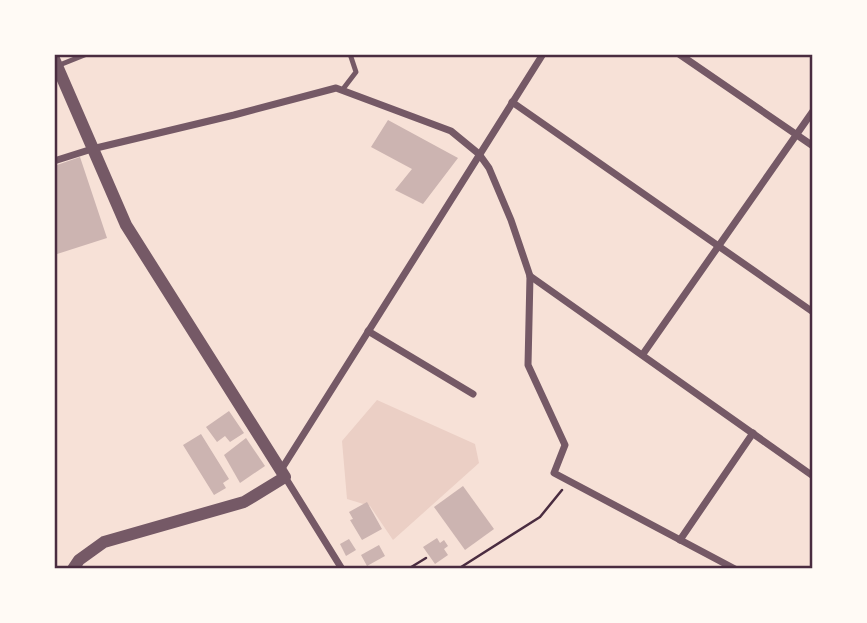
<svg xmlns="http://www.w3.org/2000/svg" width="867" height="623" viewBox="0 0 867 623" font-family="Overpass,sans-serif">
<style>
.green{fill:#ebcfc5}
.building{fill:#ccb4b1}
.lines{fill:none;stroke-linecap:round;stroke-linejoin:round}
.path{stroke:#4a2c40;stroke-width:2.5}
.service{stroke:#755966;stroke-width:5}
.minor{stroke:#755966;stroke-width:7}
.tertiary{stroke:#755966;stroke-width:12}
.neatline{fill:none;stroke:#4a2c40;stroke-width:2.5}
</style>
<rect width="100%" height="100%" fill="#f7e1d7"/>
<path class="green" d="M377 400 475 444 479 463 393 540 370 506 347 499 342 441Z"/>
<g class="building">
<path d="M388 120 458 158 423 204 395 190 412 169 371 147Z"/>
<path d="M80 157 107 238 54 255V166Z"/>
<path d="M229 411 244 433 230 442 225 436 217 442 206 427Z"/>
<path d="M201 434 229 479 223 483 226 488 214 495 183 445Z"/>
<path d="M246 438 265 466 240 483 224 455Z"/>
<path d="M463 486 494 529 465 550 434 507Z"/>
<path d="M367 502 382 529 362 540 350 520 353 519 349 512Z"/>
<path d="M437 538 440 543 444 540 448 546 444 549 448 555 435 564 423 547Z"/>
<path d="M349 539 356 550 346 556 340 544Z"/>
<path d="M379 545 385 556 367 566 361 555Z"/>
</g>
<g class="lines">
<g class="path">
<path d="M408 569 426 558"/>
<path d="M458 569 540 517 562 490"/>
</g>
<g class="service">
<path d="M57 66 87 54"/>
<path d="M343 89 356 72 350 54"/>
</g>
<g class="minor">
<path d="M679 54 813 146"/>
<path d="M512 102 813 312"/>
<path d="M54 161 92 149 234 115 336 88 451 131 479 154 489 168 511 220 530 276 528 365 565 445 554 473 735 569"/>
<path d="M530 276 813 476"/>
<path d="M368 331 473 394"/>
<path d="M643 354 813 111"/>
<path d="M281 470 543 54"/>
<path d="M285 477 342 569"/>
<path d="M680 540 753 433"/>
</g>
<path class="tertiary" d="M54 59 126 225 285 477 244 502 104 542 79 560 73 569"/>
</g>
<rect width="867" height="623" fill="none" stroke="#fffaf5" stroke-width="112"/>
<rect x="56" y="56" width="755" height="511" class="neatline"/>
</svg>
